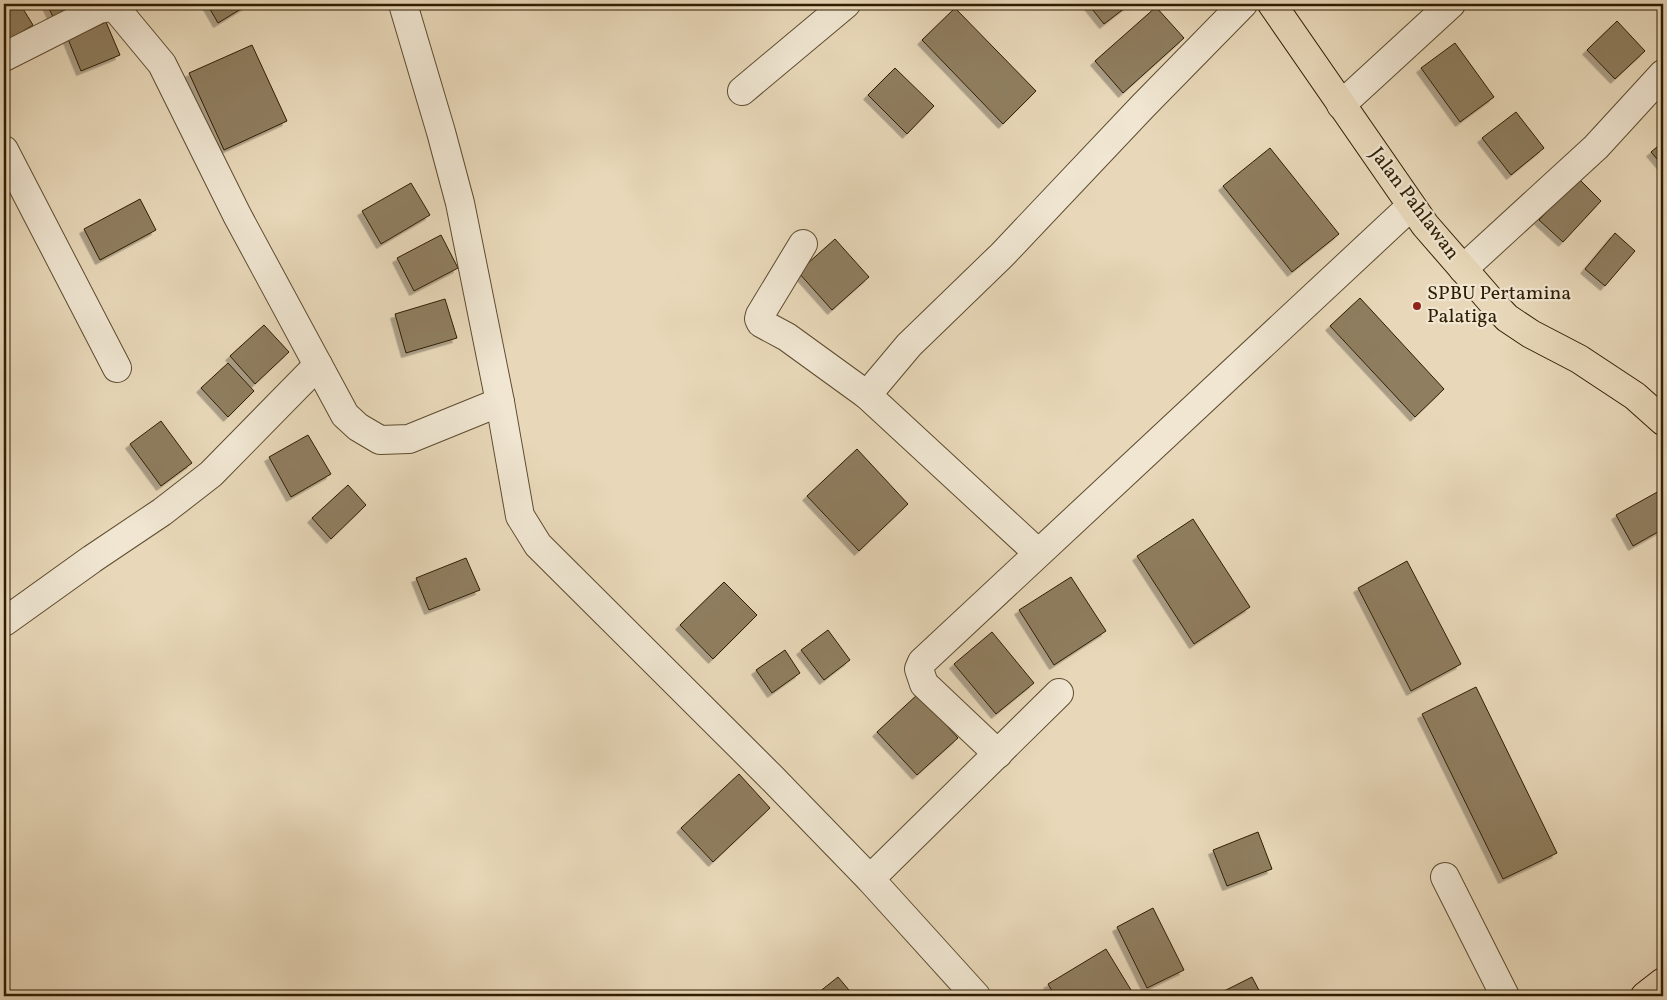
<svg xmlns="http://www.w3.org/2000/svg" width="1667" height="1000" viewBox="0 0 1667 1000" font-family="Vollkorn,serif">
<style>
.building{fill:#8f7e61;stroke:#2f1d02;filter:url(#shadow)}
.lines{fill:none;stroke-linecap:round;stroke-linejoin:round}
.minor-casing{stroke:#5d4c30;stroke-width:30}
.highway-casing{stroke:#2f1d02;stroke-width:30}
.minor{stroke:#f0e6d2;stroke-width:28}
.highway{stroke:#e8d8b9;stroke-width:28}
.poi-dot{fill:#8f2418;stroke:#f0e6d2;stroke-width:2}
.labels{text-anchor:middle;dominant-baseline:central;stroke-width:4.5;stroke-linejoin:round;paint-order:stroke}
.street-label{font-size:20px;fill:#2f1d02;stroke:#f0e6d2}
.poi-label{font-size:20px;fill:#2f1d02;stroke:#f0e6d2;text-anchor:start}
</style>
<defs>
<filter id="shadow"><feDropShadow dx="-4.5" dy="4.5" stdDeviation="0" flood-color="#0004"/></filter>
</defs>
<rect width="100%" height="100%" fill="#e8d8b9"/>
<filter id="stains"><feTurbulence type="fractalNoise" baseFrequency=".004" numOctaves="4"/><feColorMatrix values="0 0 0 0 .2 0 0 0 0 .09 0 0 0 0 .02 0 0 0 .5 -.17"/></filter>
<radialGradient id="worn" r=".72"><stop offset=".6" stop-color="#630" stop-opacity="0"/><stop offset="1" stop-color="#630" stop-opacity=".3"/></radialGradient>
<g class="building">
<path d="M4 4H20L33 25 4 43Z"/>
<path d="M47 4H81L53 17Z"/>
<path d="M207 4H249L218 23Z"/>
<path d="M1088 4H1130L1104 24Z"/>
<path d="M1156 7 1184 38 1123 93 1095 61Z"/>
<path d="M955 8 1036 91 1003 124 922 40Z"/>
<path d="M1617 21 1645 51 1615 79 1587 50Z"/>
<path d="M106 22 120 55 81 71 68 39Z"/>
<path d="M1455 43 1494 97 1460 122 1421 68Z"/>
<path d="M252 45 287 121 224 150 189 73Z"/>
<path d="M895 68 934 106 907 134 868 95Z"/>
<path d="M1516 112 1544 148 1511 175 1482 138Z"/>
<path d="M1663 142V166L1651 152Z"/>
<path d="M1270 148 1339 234 1292 272 1223 186Z"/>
<path d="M1578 178 1601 201 1563 242 1539 220Z"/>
<path d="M411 183 430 215 381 244 362 211Z"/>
<path d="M140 199 156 230 100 260 84 229Z"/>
<path d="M1615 233 1635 251 1605 286 1585 269Z"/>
<path d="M441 235 458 268 414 291 397 258Z"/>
<path d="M835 239 869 277 832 310 798 272Z"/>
<path d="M1360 298 1444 389 1415 417 1330 326Z"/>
<path d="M445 299 457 338 406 353 395 314Z"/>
<path d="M264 325 289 352 255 384 230 356Z"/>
<path d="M228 363 254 391 228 417 201 388Z"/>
<path d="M161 421 192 463 161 486 130 444Z"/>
<path d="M308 435 331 474 291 497 269 457Z"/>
<path d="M857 449 908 504 859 551 807 496Z"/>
<path d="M348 485 366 505 331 539 312 518Z"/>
<path d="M1661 490 1663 493V529L1633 546 1616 515Z"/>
<path d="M1193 519 1250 607 1194 644 1137 556Z"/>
<path d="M466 558 480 590 429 610 416 578Z"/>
<path d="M1407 561 1461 664 1411 691 1358 588Z"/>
<path d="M1071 577 1106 631 1054 665 1019 610Z"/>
<path d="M724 582 757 615 713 659 680 625Z"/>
<path d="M828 630 850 660 824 680 801 650Z"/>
<path d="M992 632 1034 683 996 714 954 664Z"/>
<path d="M785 650 800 673 772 693 756 670Z"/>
<path d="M1476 687 1557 853 1503 879 1422 714Z"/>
<path d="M918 694 958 738 917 775 877 732Z"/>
<path d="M739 774 770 808 713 862 681 828Z"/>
<path d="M1258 832 1272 869 1227 886 1213 850Z"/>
<path d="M1153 908 1184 970 1147 988 1117 927Z"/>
<path d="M1106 949 1131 990 1121 996H1055L1048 984Z"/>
<path d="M838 977 854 996H814Z"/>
<path d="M1252 977 1262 996H1214Z"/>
</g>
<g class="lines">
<g class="minor-casing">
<g id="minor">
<path d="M403 4 441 132 460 203 500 402 520 516 538 545 770 776 870 879 976 996"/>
<path d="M4 57 99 9 110 7 118 11 162 64 237 215 318 365"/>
<path d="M742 91 846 4"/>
<path d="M1341 105 1451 4"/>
<path d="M4 150 117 368"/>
<path d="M803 244 760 315 759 319 761 323 787 337 867 395 1038 553"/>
<path d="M1463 269 1596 147 1663 74"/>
<path d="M867 395 909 345 1002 255 1143 106 1243 4"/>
<path d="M4 622 92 559 162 512 211 474 318 365 345 415 358 427 380 440 409 439 500 402"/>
<path d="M998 754 924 684 919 669 922 662 1411 206"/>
<path d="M1445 877 1505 996"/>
<path d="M870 879 1059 693"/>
</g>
</g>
<g class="highway-casing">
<g id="highway">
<path d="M1272 4 1425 225 1492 302 1507 318 1531 334 1579 359 1635 396 1663 421"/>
<path d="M1645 996 1663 982"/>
</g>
</g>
<use href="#minor" class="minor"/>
<use href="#highway" class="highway"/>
</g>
<circle class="poi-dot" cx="1417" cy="306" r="5"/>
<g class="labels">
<g class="street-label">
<text transform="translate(1414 204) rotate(53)">Jalan Pahlawan</text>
</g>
<g class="poi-label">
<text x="1427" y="294">SPBU Pertamina<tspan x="1427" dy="23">Palatiga</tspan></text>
</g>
</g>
<rect width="1667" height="1000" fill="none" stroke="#e8d8b9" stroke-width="20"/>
<rect x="5" y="5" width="1657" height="990" fill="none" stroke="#2f1d02" stroke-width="2.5"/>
<rect x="10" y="10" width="1647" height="980" fill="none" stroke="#2f1d02"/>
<rect width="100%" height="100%" filter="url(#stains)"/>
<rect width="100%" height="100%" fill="url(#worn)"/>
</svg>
